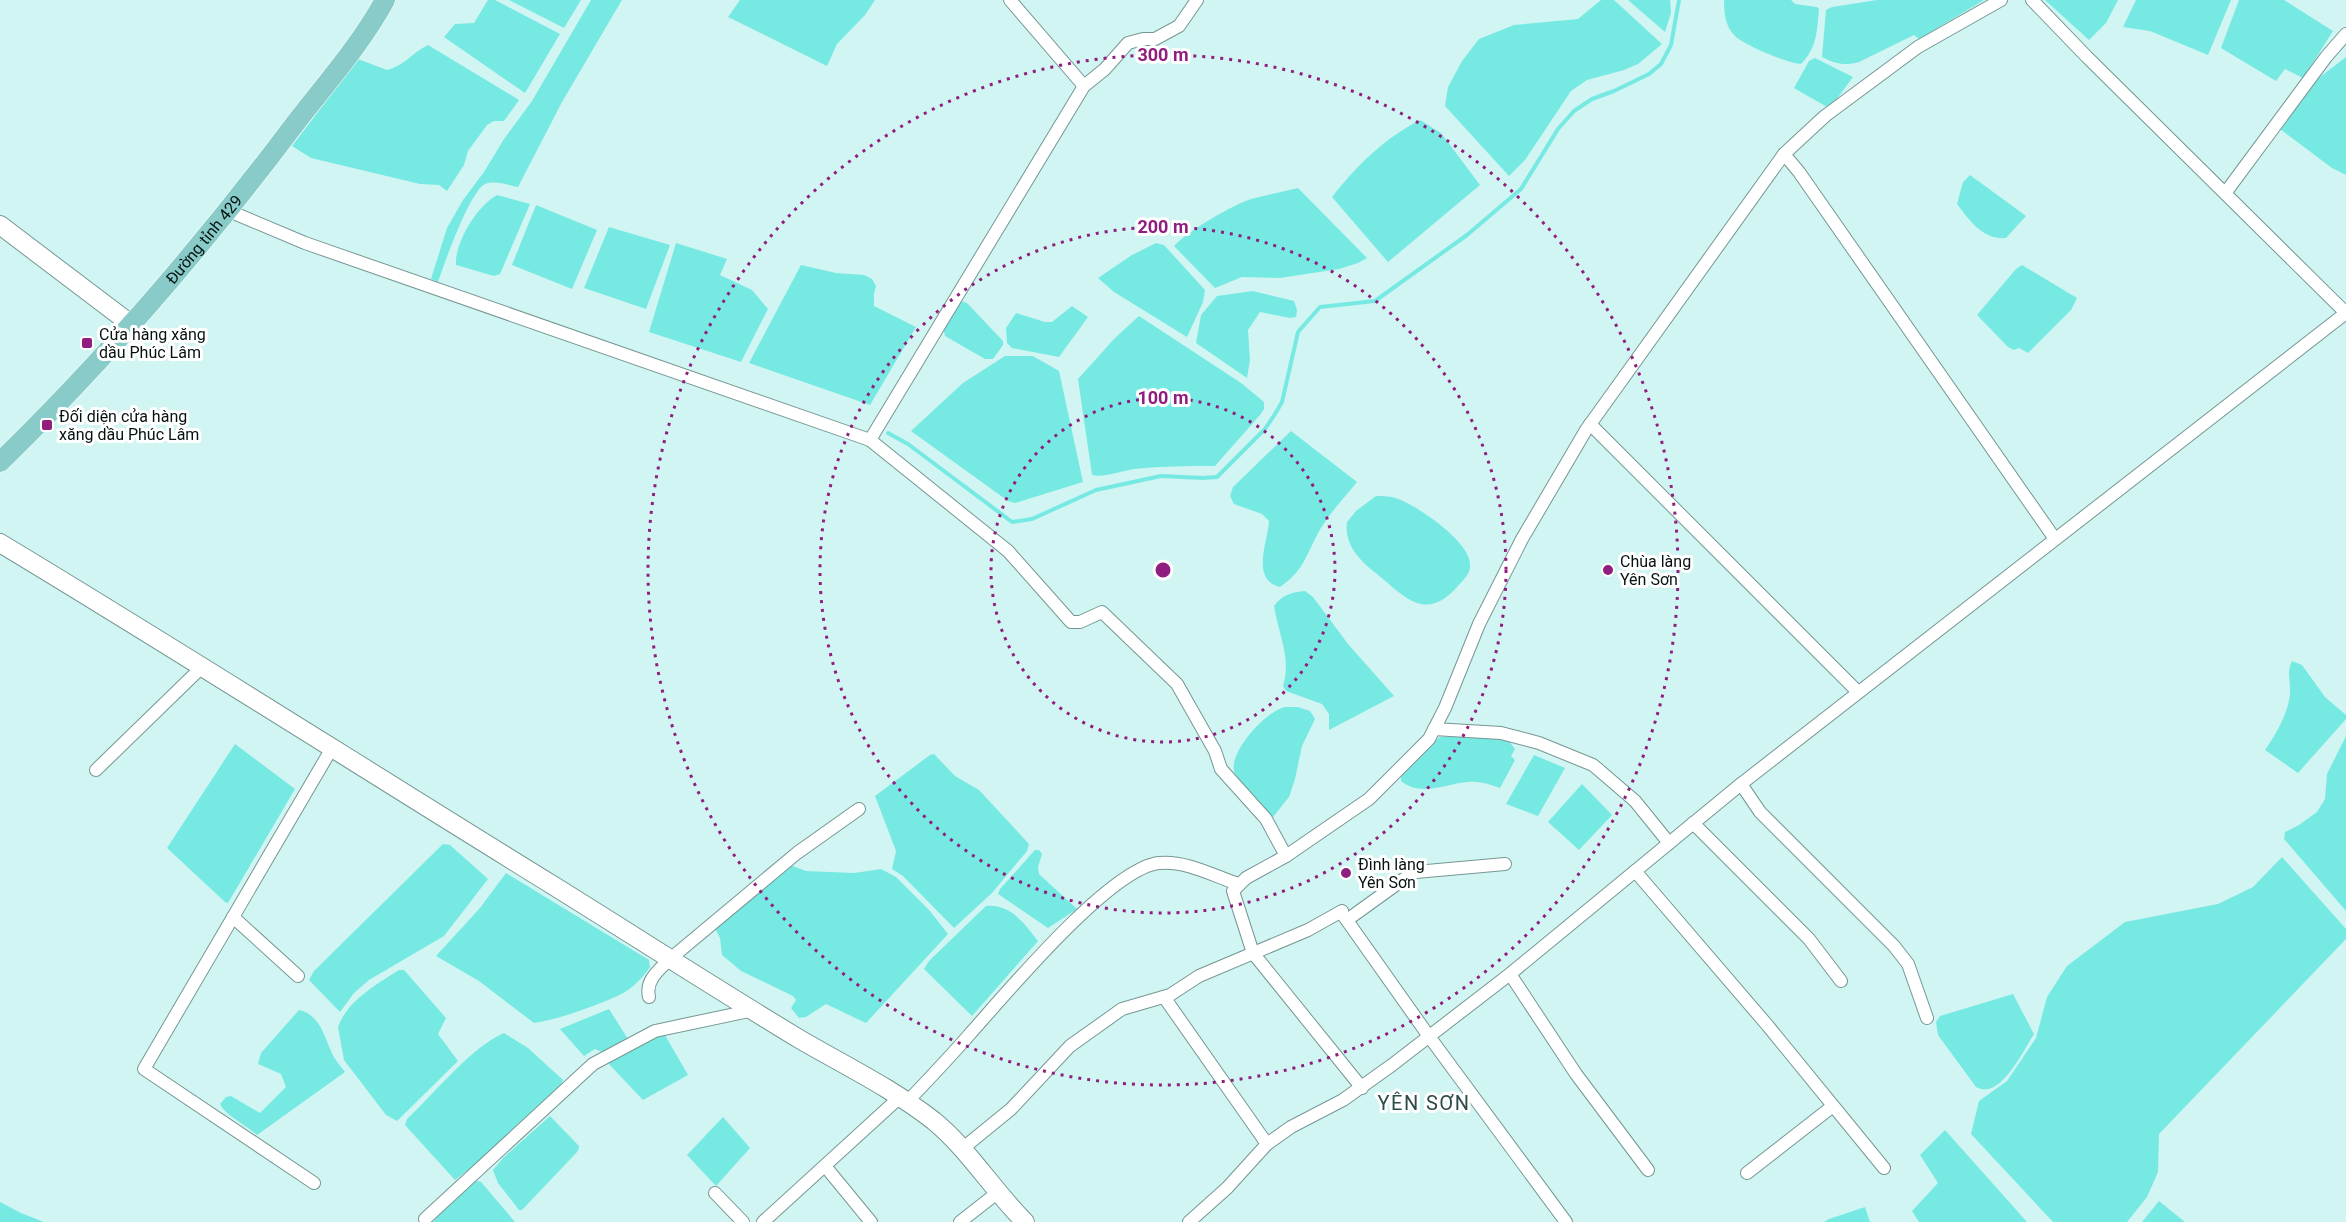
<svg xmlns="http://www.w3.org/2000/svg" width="2346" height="1222" viewBox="0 0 2346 1222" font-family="Roboto,sans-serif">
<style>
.water{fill:#77e9e3}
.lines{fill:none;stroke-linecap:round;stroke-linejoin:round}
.stream{stroke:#77e9e3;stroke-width:4}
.street-casing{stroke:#759794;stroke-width:14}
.secondary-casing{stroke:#759794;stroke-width:20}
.primary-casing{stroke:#fff;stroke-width:21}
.street{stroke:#fff;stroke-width:12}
.secondary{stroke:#fff;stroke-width:18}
.primary{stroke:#89cbc8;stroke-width:20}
.ring{fill:none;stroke:#901e7e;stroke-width:3;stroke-dasharray:3 6}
.poi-dot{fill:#901e7e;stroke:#fff;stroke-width:2}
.labels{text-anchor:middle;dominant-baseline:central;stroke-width:6;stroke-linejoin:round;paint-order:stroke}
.street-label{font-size:16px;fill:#061211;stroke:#fff}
.poi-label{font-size:16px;fill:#061211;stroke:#fff;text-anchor:start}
.quarter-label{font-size:20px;letter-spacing:1.5px;fill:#2c4b49;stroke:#fff}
.centre{fill:#901e7e;stroke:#fff;stroke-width:3}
.ring-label{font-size:18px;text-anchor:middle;font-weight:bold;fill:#901e7e;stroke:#fff;stroke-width:6;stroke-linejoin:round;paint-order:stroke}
</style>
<rect width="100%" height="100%" fill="#d1f5f2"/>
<g class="water">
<path d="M488 0H495L560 34 525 93 444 37 455 24 474 23Z"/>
<path d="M509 0H581L564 28Z"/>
<path d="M591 0H622L562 102 518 187C508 185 495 180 485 184 470 191 444 264 438 282L431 279 447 228 463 200 484 172 504 139 532 101Z"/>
<path d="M740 0H875L865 15 837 44 827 66 728 17Z"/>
<path d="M1601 0H1614L1662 44 1638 64 1624 70 1587 80 1571 91 1525 160 1509 176 1445 106 1448 87 1462 61 1479 39 1514 25 1578 19Z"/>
<path d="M1628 0H1670L1671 13 1665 32Z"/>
<path d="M1724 0H1791L1795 4 1817 7 1819 9C1817 31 1817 48 1801 64 1789 64 1744 45 1735 36 1725 27 1724 12 1724 0Z"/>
<path d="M1877 0H1984L1919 39 1914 35 1859 62C1845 66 1835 64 1822 57L1826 10 1832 7Z"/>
<path d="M2045 0H2118L2106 23 2089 40Z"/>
<path d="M2136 0H2231L2208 55 2150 31 2123 27Z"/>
<path d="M2239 0H2284L2333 31 2303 78 2285 69 2276 81 2221 48Z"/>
<path d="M428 45 519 100 504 121H494L487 125 468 151 464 165 447 191 439 185 420 184 311 158 292 146 358 59 387 70C404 66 413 52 428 45Z"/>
<path d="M2346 57V175L2332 168 2280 129 2316 80Z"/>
<path d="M1815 58 1853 77 1833 104 1827 107 1794 88 1809 61Z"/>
<path d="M1420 120 1441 133 1480 185 1388 262 1332 197C1356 166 1385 138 1420 120Z"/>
<path d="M1970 175 2026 216 2006 238C1983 240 1970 221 1957 204L1963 182Z"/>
<path d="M1298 188 1367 258 1358 263 1339 269 1280 278 1242 277 1215 288 1174 246C1189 230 1231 206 1251 199 1266 195 1282 192 1298 188Z"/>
<path d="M497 195 530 204 500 274 494 276 456 265C454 243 478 205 497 195Z"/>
<path d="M536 205 597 230 572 289 512 265Z"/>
<path d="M609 227 670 245 646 309 584 288Z"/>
<path d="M676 243 727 259 720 275 752 290 768 309 741 362 649 332Z"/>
<path d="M1156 243 1164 245 1205 290 1203 302 1187 337 1114 292 1098 278 1132 255Z"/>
<path d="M801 265 836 273 864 275 872 279 876 286 874 294V306L916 327 870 405 749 363Z"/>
<path d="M2022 265 2077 298 2071 310 2028 353 2019 348 2014 350 2008 347 1977 315 2016 269Z"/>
<path d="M1253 291 1294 301 1297 310 1296 317 1290 318 1260 312 1248 330 1250 360 1247 378 1196 343 1201 315 1217 296Z"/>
<path d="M961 301 967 303 1003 341V345L993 359H985L945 336 943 327Z"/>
<path d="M1072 306 1088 317 1059 357 1012 348 1007 343 1006 328 1016 313 1045 322H1052Z"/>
<path d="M1139 316 1241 383 1264 402V409L1260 415 1215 466C1188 466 1161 466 1134 469 1122 471 1103 478 1092 475L1078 379 1115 338Z"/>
<path d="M1005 356H1033L1059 371 1083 482 1015 503 1008 501 911 431 963 383Z"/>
<path d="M1291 431 1357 482C1343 499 1327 516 1317 535 1305 558 1303 571 1280 587 1250 580 1268 541 1269 521L1262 514 1234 504 1230 496 1233 487Z"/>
<path d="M1376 496C1383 496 1391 496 1398 499 1418 506 1470 542 1470 564 1471 574 1463 580 1457 587 1425 623 1404 596 1377 574 1360 561 1344 545 1347 522L1356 511Z"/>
<path d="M1305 591 1313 597 1348 644 1394 696 1329 730V714L1322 704 1286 691 1283 686C1292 660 1278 632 1274 606 1282 595 1292 592 1305 591Z"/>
<path d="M2292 661 2302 665 2325 697 2346 715V719L2298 773 2265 750C2276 734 2288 714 2290 694 2291 681 2286 673 2292 661Z"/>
<path d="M1285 707H1298L1310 711 1315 719 1302 746 1295 779 1289 797 1273 817C1264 807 1239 785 1235 774 1226 754 1266 711 1285 707Z"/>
<path d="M1459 736 1508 740 1515 749 1511 756 1515 760 1500 788C1489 784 1479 781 1467 782 1446 784 1420 797 1401 781V774L1414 758 1440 737Z"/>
<path d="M2346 736V911L2284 839 2285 832 2299 825 2317 812 2325 799 2327 774Z"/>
<path d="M235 744 295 789 228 903 225 902 167 848Z"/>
<path d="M934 754 955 776 979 790 1029 844 1027 851 992 893 954 928 903 876 892 869 896 851 875 796 930 755Z"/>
<path d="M1534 755 1565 768 1538 816 1506 804Z"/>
<path d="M1582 784 1612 815 1579 850 1548 822Z"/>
<path d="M443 844 450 845 488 879 444 936 369 980 354 993 340 1012 309 980 314 971Z"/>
<path d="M1035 850H1039L1042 854 1038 867 1039 874 1077 909 1048 928 998 894 1000 889Z"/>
<path d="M2282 857 2346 929V939L2159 1134 2158 1172 2147 1197 2127 1222H2053L1971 1134 1979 1101 2007 1081 2036 1038 2047 997 2067 966 2125 922 2218 904 2253 887Z"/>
<path d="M790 865 806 871 854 873 881 869 896 877 930 911 948 934 866 1023 826 1004 806 1017 799 1018 791 1008 796 1000 793 996 741 971 722 955 720 938 715 928Z"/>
<path d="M506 873 649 960 650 967C632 992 621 995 593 1006 571 1014 557 1019 534 1023L479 981 436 956 480 908Z"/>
<path d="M986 906C1011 904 1024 923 1038 941L972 1016 924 969 929 961Z"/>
<path d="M399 970H404L446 1018 438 1034 458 1061 397 1121 386 1115 344 1060 338 1027C347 1001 377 984 399 970Z"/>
<path d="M2013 994 2034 1034C2023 1051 2000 1101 1976 1087L1938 1035 1936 1022 1940 1016Z"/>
<path d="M609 1009 628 1039 604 1053 595 1049 584 1056 560 1029Z"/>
<path d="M299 1010C319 1014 324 1035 331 1051 334 1059 340 1065 345 1072L257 1135C247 1126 224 1114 220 1104L226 1097 231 1096 260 1113 286 1087 281 1074 258 1064 261 1053Z"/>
<path d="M504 1033 528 1048 563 1080 558 1090 500 1144 455 1180 405 1125 407 1119C434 1094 471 1047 504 1033Z"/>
<path d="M659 1034 665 1035 688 1075 643 1100 606 1061Z"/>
<path d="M550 1116 579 1146 578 1151 522 1210H519L498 1183 493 1170 504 1157Z"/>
<path d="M723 1117 750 1148 716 1186 687 1155Z"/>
<path d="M1945 1130 2027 1222H1919L1912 1211 1938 1183 1920 1155Z"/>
<path d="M470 1179 481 1182 515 1222H433Z"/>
<path d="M2159 1201 2185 1222H2142Z"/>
<path d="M0 1202 21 1213 44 1222H0Z"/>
<path d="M1865 1207 1870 1222H1824L1829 1219Z"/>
</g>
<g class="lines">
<path class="stream" d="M888 433 908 444 1012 522 1032 519 1096 490 1161 476 1203 478 1217 477 1265 429 1275 414 1282 402 1298 332 1320 307 1375 301 1467 235 1521 189 1558 129 1574 111 1592 99 1614 91 1649 74 1661 64 1671 45 1679 0"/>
<g class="street-casing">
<g id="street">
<path d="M1010 0 1084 86"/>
<path d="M2032 0 2087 57 2346 313"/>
<path d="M1784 154 1799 172 2055 539"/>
<path d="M2226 192 2326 57 2346 34"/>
<path d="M229 211 305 243 870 440 1008 551 1071 622H1080L1102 612 1177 684 1215 751 1221 769 1266 819 1286 856"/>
<path d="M1590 424 1858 692"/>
<path d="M870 440 1084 86 1105 69 1128 43 1143 39H1155L1179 26 1197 0"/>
<path d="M1434 729 1501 733 1539 743 1593 765 1635 801 1669 843"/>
<path d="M96 770 203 666"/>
<path d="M1741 784 1760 812 1894 946 1908 964 1927 1018"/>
<path d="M1693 823 1809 939 1841 981"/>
<path d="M1635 871 1768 1026 1884 1168"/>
<path d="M1341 912 1428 1035 1566 1222"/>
<path d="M233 917 298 976"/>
<path d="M1347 920 1408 876 1416 872 1505 864"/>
<path d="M1510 974 1576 1074 1648 1170"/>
<path d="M649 997C645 980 659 970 670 959L797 853 859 809"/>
<path d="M1164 997 1267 1144"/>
<path d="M1362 1088 1253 953 1233 891 1246 878 1286 856 1369 799 1429 739 1445 708 1479 624 1522 539 1586 430 1784 154 1825 116 1918 47 2001 0"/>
<path d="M907 1102C928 1080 949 1058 969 1035 1004 996 1110 868 1159 863 1185 860 1214 876 1238 884"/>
<path d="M962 1149 1011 1109 1070 1046 1122 1009 1170 995 1199 976 1308 930 1342 911"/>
<path d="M825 1166 871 1222"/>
<path d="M1747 1173 1833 1106"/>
<path d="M314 1183 144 1069 332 748"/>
<path d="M715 1193 743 1222"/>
<path d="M425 1219 593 1064 655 1031 754 1010"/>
<path d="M763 1222 900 1097"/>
<path d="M960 1222 997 1193"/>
<path d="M1189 1222 1227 1188 1267 1144 1291 1127 1343 1100 1392 1065 1510 974 1741 784 2346 313"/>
</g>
</g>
<g class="secondary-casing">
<g id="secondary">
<path d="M0 225 132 325"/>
<path d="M0 543C186 655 369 772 554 886 636 937 718 990 801 1040 846 1066 893 1089 934 1121 968 1149 993 1190 1025 1222"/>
</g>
</g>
<g class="primary-casing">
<g id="primary">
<path id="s1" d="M0 462C106 359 202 247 291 129 323 87 360 46 385 0"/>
</g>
</g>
<use href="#street" class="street"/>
<use href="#secondary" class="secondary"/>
<use href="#primary" class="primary"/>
</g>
<g class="ring">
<circle cx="1163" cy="570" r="172"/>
<circle cx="1163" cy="570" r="343"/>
<circle cx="1163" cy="570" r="515"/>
</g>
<g class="poi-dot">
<rect x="81" y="337" width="12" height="12" rx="3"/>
<rect x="41" y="419" width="12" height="12" rx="3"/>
<circle cx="1608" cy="570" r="6"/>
<circle cx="1346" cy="873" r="6"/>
</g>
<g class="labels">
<g class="street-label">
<text stroke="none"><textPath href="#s1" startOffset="302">Đường tỉnh 429</textPath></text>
</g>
<g class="poi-label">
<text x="99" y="334">Cửa hàng xăng<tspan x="99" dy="18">dầu Phúc Lâm</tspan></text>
<text x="59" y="416">Đối diện cửa hàng<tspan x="59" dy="18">xăng dầu Phúc Lâm</tspan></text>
<text x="1620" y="561">Chùa làng<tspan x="1620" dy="18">Yên Sơn</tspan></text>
<text x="1358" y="864">Đình làng<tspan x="1358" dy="18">Yên Sơn</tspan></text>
</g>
<g class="quarter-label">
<text x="1424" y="1103">YÊN SƠN</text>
</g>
</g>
<circle cx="1163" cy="570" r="9" class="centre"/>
<g class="ring-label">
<text x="1163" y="61">300 m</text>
<text x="1163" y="233">200 m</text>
<text x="1163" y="404">100 m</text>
</g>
</svg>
